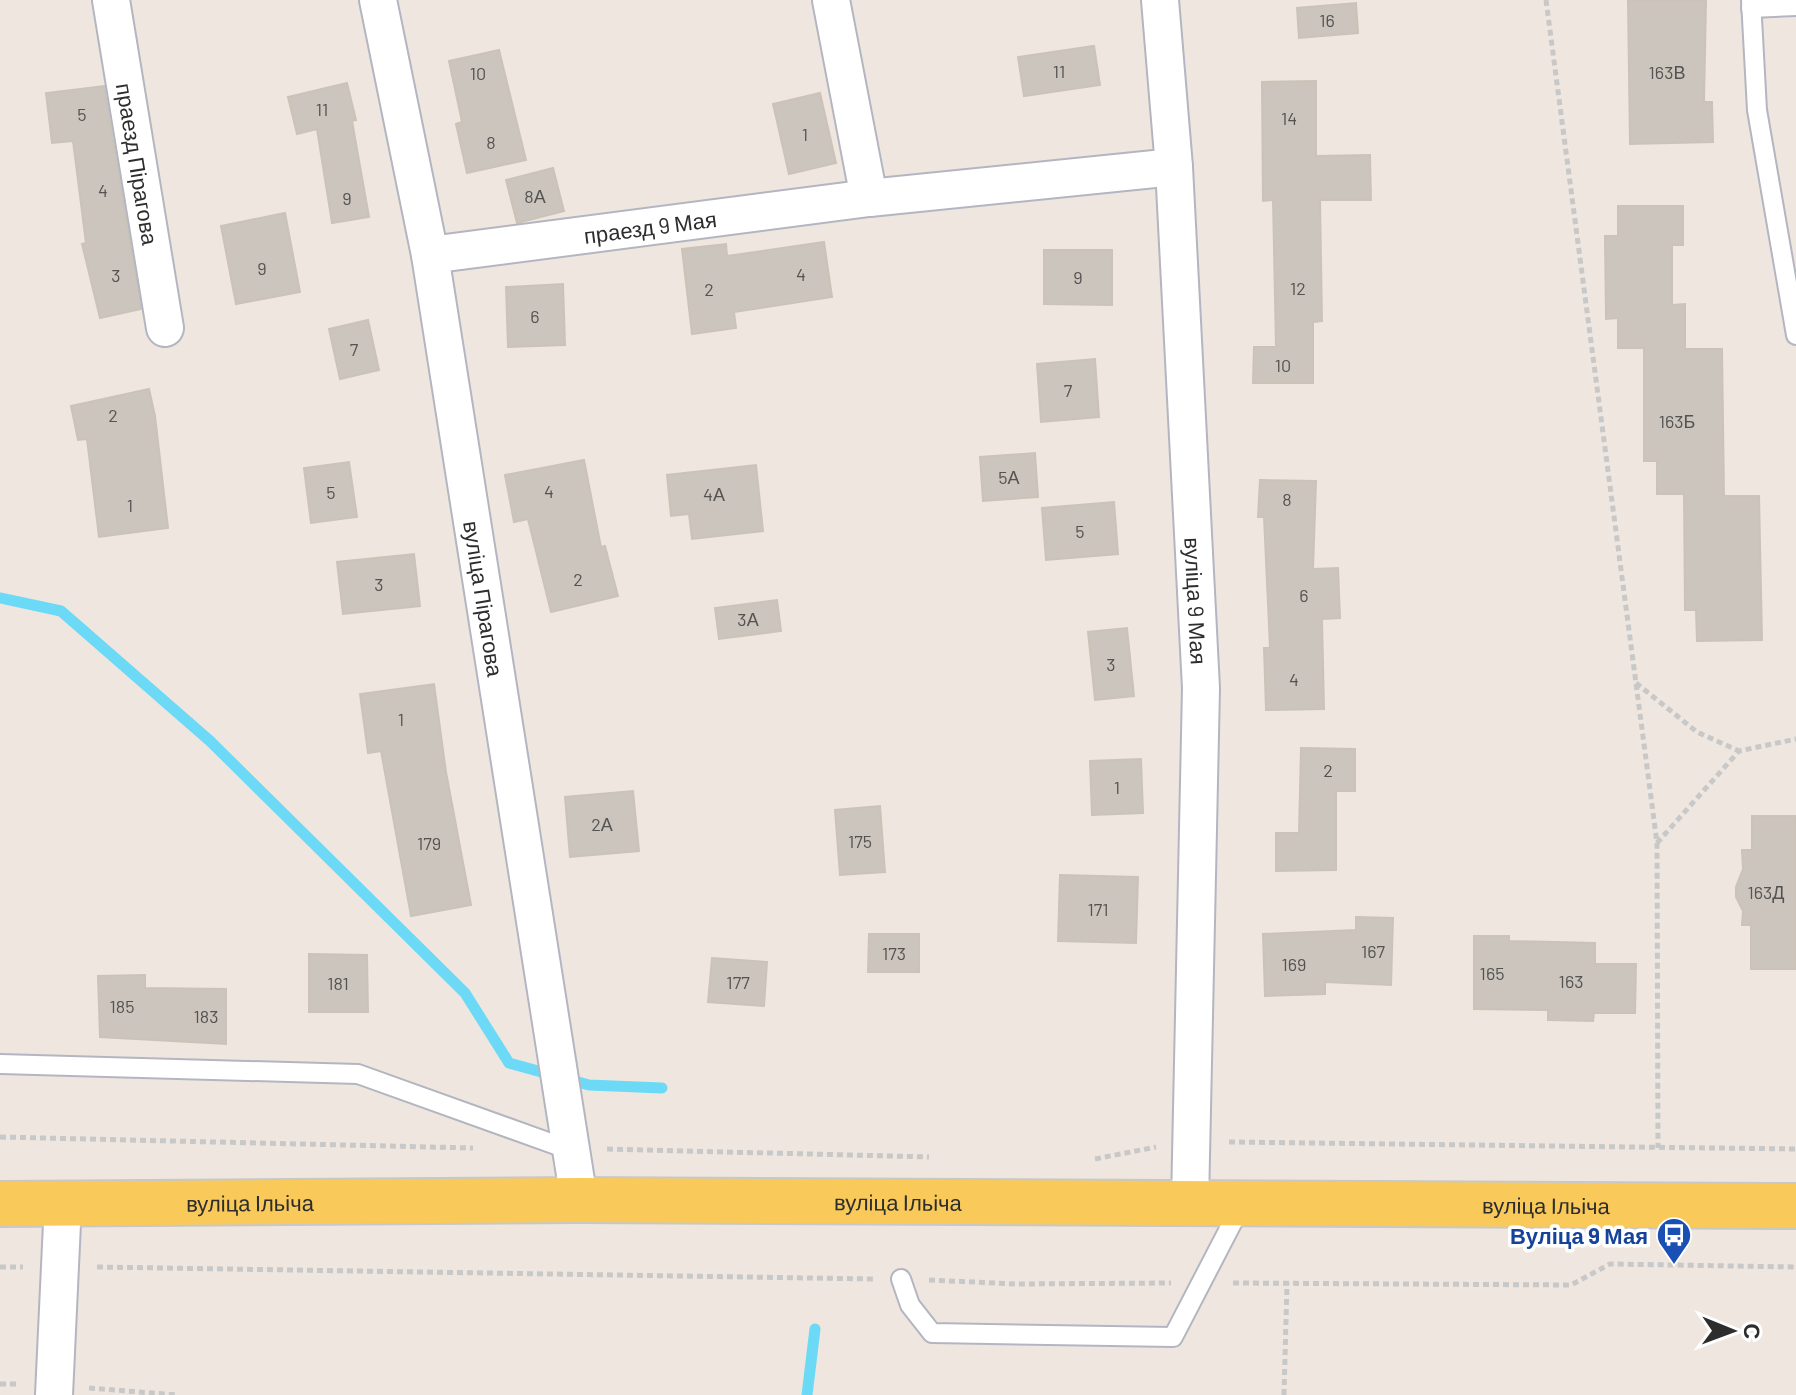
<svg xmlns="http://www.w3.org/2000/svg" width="1796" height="1395" viewBox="0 0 1796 1395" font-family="Barlow,sans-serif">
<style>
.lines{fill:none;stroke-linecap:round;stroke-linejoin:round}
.stream{stroke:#6cdaf6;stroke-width:11}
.building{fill:#cbc5bd;stroke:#cbc3b8;stroke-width:2}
.service-casing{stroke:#b3b6c1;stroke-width:22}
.minor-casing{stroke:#b3b6c1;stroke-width:40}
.primary-casing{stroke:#c8c8c8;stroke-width:48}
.path{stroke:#c8c8c8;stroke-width:5;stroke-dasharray:6 4;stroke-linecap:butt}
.service{stroke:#fff;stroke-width:18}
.minor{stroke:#fff;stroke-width:36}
.primary{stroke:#f9ca59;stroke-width:44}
.labels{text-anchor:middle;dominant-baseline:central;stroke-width:7;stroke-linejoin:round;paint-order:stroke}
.number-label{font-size:18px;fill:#545351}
.street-label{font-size:22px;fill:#2d2d2d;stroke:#fff}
.transit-label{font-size:22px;font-weight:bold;fill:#164399;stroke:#fff;text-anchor:end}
</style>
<rect width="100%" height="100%" fill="#efe7df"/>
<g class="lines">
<g class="stream">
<path d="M0 598 61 611 210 741 465 993 509 1063 589 1085 662 1088"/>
<path d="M807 1395 815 1329"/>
</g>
</g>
<g class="building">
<path d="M1628 0H1706L1704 102H1712L1713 142 1630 144Z"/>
<path d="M1356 3 1358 33 1299 38 1297 8Z"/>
<path d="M1094 46 1100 85 1024 96 1018 57Z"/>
<path d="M499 50 526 160 467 173 456 124 462 122 449 61Z"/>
<path d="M1316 81V156L1370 155 1371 200H1320L1322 321 1313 322V383H1253L1254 347H1276L1273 200 1263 201 1262 82Z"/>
<path d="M347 83 356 120 352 121 369 217 332 223 317 129 297 134 288 97Z"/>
<path d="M104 86 141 309 100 318 82 244 86 243 73 141 52 143 46 93Z"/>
<path d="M820 93 836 163 789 174 773 104Z"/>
<path d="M553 168 564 211 517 223 506 180Z"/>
<path d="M1618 206H1683V245H1672V305L1685 304V349H1722L1724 496H1759L1762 640 1697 641 1696 610H1685L1684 494H1657V461H1644V348H1618V318L1606 319 1605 236H1618Z"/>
<path d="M285 213 300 292 236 304 221 226Z"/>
<path d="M824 242 832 297 734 312 736 328 692 334 682 249 726 244 727 256Z"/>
<path d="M1044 250H1112V305L1044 304Z"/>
<path d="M563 284 565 345 508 347 506 287Z"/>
<path d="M368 320 379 370 340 379 329 329Z"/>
<path d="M1095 359 1099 417 1041 422 1037 364Z"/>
<path d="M149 389 155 416 168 528 99 537 87 439 78 440 71 406Z"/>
<path d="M1035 453 1038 497 983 501 980 457Z"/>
<path d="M584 460 601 547 605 546 618 596 551 612 528 519 514 522 505 475Z"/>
<path d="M349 462 357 517 311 523 304 468Z"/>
<path d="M756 465 763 531 692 539 689 514 671 516 667 475Z"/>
<path d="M1260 480 1316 481 1313 569 1338 568 1340 618 1322 619 1324 709 1266 710 1264 648H1270L1264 517H1258Z"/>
<path d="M1114 502 1118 554 1046 560 1042 508Z"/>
<path d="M414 554 420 606 343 614 337 562Z"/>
<path d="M777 600 781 631 719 639 715 608Z"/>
<path d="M1127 628 1134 696 1095 700 1088 632Z"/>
<path d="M434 684 446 772 471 905 411 916 381 751 368 753 360 694Z"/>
<path d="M1301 748 1355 749V791H1336V870L1276 871V833H1299Z"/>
<path d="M1141 759 1143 813 1092 815 1090 761Z"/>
<path d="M633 791 639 851 570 857 565 797Z"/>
<path d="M880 806 885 872 840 875 835 810Z"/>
<path d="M1752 816H1796V969H1751V925H1742L1743 911 1736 897V887L1743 869 1742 850H1752Z"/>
<path d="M1060 875 1138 877 1136 943 1058 941Z"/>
<path d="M1356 917 1393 918 1391 985 1325 982V994L1265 996 1263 934 1356 930Z"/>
<path d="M869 934H919V972H868Z"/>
<path d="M1474 936H1509V941L1595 943V964H1636L1635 1013H1594L1593 1021 1548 1020V1010L1474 1009Z"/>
<path d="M309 954 367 955 368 1012H309Z"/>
<path d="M712 958 767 962 764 1006 708 1002Z"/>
<path d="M145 975V988L226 989V1044L100 1037 98 976Z"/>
</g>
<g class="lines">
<g class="service-casing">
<g id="service">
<path d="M1751 0 1757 110 1796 335"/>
<path d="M1751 8 1796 6"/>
<path d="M0 1064 358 1074 570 1150"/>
<path d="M901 1279 910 1305 932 1333 1173 1337 1242 1204"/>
</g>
</g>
<g class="minor-casing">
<g id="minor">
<path id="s1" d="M111 0 165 328"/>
<path id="s2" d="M378 0 430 255 579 1200"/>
<path d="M831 0 869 198"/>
<path id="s3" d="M1160 0 1174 167 1201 688 1190 1203"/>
<path id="s4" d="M430 255 869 198 1174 167"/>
<path d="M54 1395 63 1202"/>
</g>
</g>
<g class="primary-casing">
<g id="primary">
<path id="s5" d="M0 1204 579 1200 1796 1206"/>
</g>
</g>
<g class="path">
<path d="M1546 0 1657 843 1658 1148"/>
<path d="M1636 683 1697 732 1739 751"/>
<path d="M1657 843 1739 751 1796 739"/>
<path d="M0 1137 473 1148"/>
<path d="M1229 1142 1796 1149"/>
<path d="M607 1149 929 1157"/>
<path d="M1095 1159 1156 1147"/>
<path d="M1674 1266V1247"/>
<path d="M0 1267H23"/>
<path d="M97 1267 875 1279"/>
<path d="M929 1280 1017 1284 1171 1283"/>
<path d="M1233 1283 1571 1285 1610 1264 1796 1267"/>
<path d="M0 1384H19"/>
<path d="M89 1388 178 1395"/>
<path d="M1284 1395 1287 1283"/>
</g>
<use href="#service" class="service"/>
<use href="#minor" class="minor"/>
<use href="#primary" class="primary"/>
</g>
<defs>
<g id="bus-pin" transform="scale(1.8)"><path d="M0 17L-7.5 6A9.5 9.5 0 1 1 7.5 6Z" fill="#1a4fb4" stroke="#fff"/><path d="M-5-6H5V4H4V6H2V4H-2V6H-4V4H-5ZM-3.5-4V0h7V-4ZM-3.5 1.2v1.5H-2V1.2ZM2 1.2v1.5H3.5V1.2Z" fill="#fff"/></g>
</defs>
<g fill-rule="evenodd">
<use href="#bus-pin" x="1674" y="1235"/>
</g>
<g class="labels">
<g class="number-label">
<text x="1327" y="20">16</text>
<text x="1059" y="71">11</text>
<text x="1667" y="72">163В</text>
<text x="478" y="73">10</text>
<text x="322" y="109">11</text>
<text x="82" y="114">5</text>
<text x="1289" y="118">14</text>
<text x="805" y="134">1</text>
<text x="491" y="142">8</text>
<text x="103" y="190">4</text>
<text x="535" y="196">8А</text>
<text x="347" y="198">9</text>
<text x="262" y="268">9</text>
<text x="801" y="274">4</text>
<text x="116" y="275">3</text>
<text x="1078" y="277">9</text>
<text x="1298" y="288">12</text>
<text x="709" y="289">2</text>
<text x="535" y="316">6</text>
<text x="354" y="349">7</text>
<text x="1283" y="365">10</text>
<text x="1068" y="390">7</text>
<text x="113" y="415">2</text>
<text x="1677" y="421">163Б</text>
<text x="1009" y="477">5А</text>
<text x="549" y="491">4</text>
<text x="331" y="492">5</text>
<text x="714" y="494">4А</text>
<text x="1287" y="499">8</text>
<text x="130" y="505">1</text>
<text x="1080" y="531">5</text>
<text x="578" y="579">2</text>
<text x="379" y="584">3</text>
<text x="1304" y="595">6</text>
<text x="748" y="619">3А</text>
<text x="1111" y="664">3</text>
<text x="1294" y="679">4</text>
<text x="401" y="719">1</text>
<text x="1328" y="770">2</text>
<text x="1117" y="787">1</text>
<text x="602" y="824">2А</text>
<text x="860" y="841">175</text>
<text x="429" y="843">179</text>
<text x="1766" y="892">163Д</text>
<text x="1098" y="909">171</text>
<text x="1373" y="951">167</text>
<text x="894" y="953">173</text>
<text x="1294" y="964">169</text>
<text x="1492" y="973">165</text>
<text x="1571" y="981">163</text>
<text x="738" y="982">177</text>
<text x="338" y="983">181</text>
<text x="122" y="1006">185</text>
<text x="206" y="1016">183</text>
</g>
<g class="street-label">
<text stroke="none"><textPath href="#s1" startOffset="166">праезд Пірагова</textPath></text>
<text stroke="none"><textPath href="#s4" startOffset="222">праезд 9 Мая</textPath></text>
<text stroke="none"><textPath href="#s2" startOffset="608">вуліца Пірагова</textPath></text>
<text stroke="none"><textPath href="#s3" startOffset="602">вуліца 9 Мая</textPath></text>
<text stroke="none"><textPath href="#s5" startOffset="250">вуліца Ільіча</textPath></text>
<text stroke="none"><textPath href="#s5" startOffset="898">вуліца Ільіча</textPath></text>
<text stroke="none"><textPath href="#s5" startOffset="1546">вуліца Ільіча</textPath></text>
</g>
<g class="transit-label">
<text x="1648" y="1235">Вуліца 9 Мая</text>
</g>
</g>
<g transform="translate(1732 1331) rotate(91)" stroke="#ffffff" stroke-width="6" paint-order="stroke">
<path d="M0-6L14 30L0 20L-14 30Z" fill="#2d2d2d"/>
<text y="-12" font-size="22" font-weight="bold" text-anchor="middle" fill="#2d2d2d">С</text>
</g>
</svg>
